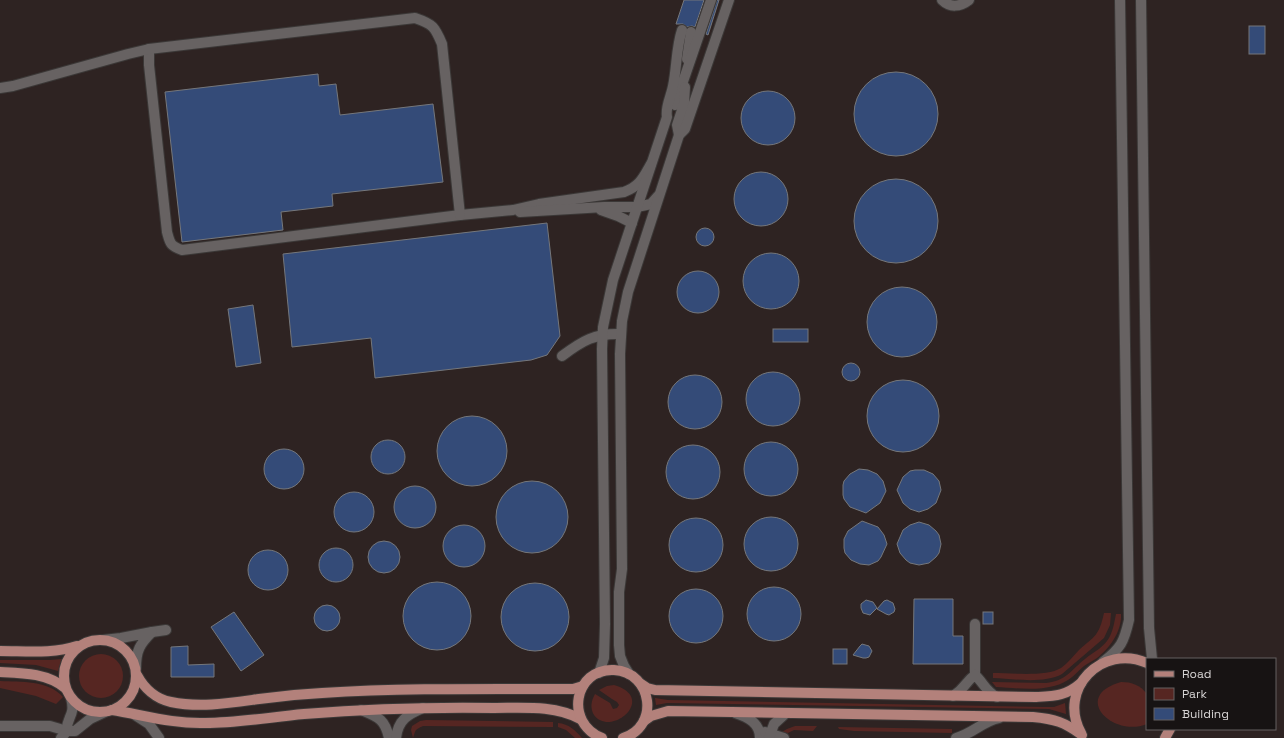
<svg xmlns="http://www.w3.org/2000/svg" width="1284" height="738" viewBox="0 0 1284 738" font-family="'Space Grotesk',sans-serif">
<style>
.built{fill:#2e2322;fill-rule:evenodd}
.green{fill:#562622}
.building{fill:#344b78;stroke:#75777b}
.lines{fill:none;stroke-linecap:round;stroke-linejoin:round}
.minor-casing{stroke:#3b3837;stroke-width:12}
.major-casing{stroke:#3b3837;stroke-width:12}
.minor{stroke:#676262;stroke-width:10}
.major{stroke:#b3817b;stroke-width:10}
</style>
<rect width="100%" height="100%" fill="#201c1c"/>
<path class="built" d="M0 0H1284V738H0ZM1147 659H1275V729H1147Z"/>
<g class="green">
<path d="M1104 613H1111L1110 625 1104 638 1062 674C1044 684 1014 679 993 678V673C1011 673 1047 677 1061 668 1068 663 1073 656 1079 650 1095 636 1099 636 1104 613Z"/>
<path d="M1116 614H1121C1122 631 1110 648 1097 658 1093 661 1088 663 1084 666 1073 676 1069 682 1054 686 1036 691 1014 688 996 687L992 682 1046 683C1066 681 1071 670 1085 659 1092 653 1101 649 1107 641 1113 633 1114 623 1116 614Z"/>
<circle cx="101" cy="676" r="22"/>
<path d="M62 659 58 671 36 665 0 663V660H50Z"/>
<path d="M0 681C21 682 48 680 63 697L56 704 36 696 0 688Z"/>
<path d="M1121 682C1132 682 1140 685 1147 694V724C1112 738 1071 696 1121 682Z"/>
<path d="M614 685C658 698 611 738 594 715 590 708 591 701 595 694L610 703 613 709 617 708 619 705 617 702 612 699 599 690 607 686Z"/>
<path d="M655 698 668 700 1045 707H1054L1065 703 1066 714 1049 709 667 703 656 705Z"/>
<path d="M426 720 553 722V727L423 726C414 730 416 730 413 738L411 730 412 726 420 721Z"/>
<path d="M558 723C569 724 575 730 582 738H575L566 730 558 727Z"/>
<path d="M795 726H817L813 731 794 730 788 733 782 732 787 729Z"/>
<path d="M838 727 952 729V733L854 731 839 729Z"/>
</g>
<g class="building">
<path d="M684 0H704L695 27 692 26 687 27 683 24H676Z"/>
<path d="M717 0H719L708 35 706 34Z"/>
<rect x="1249" y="26" width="16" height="28"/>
<circle cx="896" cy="114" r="42"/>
<path d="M318 74 319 86 336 84 340 115 433 104 443 182 332 194 333 206 281 212 283 230 182 242 165 92Z"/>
<circle cx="768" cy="118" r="27"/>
<circle cx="761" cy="199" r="27"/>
<circle cx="896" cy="221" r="42"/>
<path d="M547 223 560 336 547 355 531 360 375 378 371 338 292 347 283 254Z"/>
<circle cx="705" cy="237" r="9"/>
<circle cx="771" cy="281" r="28"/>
<circle cx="698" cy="292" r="21"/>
<circle cx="902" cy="322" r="35"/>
<path d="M253 305 261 363 236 367 228 309Z"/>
<rect x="773" y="329" width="35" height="13"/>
<circle cx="851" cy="372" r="9"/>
<circle cx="773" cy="399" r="27"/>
<circle cx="695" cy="402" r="27"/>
<circle cx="903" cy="416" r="36"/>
<circle cx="472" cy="451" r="35"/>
<circle cx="388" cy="457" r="17"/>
<circle cx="771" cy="469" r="27"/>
<circle cx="693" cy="472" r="27"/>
<circle cx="284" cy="469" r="20"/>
<path d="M859 469 868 470 877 474 883 481 886 491 880 503 866 513 850 507 844 499 843 495V485L844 481 850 474Z"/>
<path d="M915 470H924L933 474 939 481 941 490 936 503 928 509 919 512 910 509 903 503 897 490 903 477 910 471Z"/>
<circle cx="532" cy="517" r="36"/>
<circle cx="415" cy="507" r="21"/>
<circle cx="354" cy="512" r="20"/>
<circle cx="771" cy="544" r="27"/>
<circle cx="696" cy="545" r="27"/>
<path d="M862 521 878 527 884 535 887 544 881 557 878 561 869 565 860 564 851 560 845 553 844 548V539L848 531Z"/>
<path d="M919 522 929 525 936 531 939 535 941 544 939 553 936 557 929 563 919 565 910 563 906 560 900 553 897 544 903 530 910 525Z"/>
<circle cx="464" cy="546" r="21"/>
<circle cx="384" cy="557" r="16"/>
<circle cx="336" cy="565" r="17"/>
<circle cx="268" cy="570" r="20"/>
<circle cx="437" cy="616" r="34"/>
<circle cx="535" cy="617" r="34"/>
<circle cx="774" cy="614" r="27"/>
<circle cx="696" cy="616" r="27"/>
<path d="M914 599H953V636H963V664H913Z"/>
<path d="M866 600 873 602 877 608 870 615 863 613 861 608V604Z"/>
<path d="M887 600 893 603 895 609 894 612 889 615 886 614 877 609 884 601Z"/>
<circle cx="327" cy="618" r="13"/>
<path d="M234 612 264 655 241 671 211 627Z"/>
<rect x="983" y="612" width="10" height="12"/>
<path d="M862 644 869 646 872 651 869 657 866 658H863L853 655 860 646Z"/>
<path d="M188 646V665L214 664V677H171V647Z"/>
<rect x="833" y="649" width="14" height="15"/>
</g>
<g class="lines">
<g class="minor-casing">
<g id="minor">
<path d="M942 0C950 8 960 7 969 0"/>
<path d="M1141 0 1149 628 1152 659"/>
<path d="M149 49V65L167 232C170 243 170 246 182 250L460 215 513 210 539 204 624 192C640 186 643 178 651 164"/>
<path d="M687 59 691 32"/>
<path d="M0 88 13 86 128 54 149 49 415 18C433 24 435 27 442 44L460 215"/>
<path d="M675 105 711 0"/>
<path d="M679 135 677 125 684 104 685 87"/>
<path d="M601 210 618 216 632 223"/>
<path d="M520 212 604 207H637L651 204 658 196"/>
<path d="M562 356C582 341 595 333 621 334"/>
<path d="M975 624V675"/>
<path d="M152 632 166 630"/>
<path d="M103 640 121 638 152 632C140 644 136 650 136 668"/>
<path d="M1103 662C1121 648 1124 642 1129 620L1120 0"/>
<path d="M599 673 604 658 605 624 602 349 603 327 613 280 667 117C665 107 671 97 673 86 677 67 676 48 682 30"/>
<path d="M629 674 624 666 620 656 619 645V592L622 569 620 354 622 321 628 292 679 135 685 129 729 0"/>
<path d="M953 696C965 689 965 682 975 675 983 682 986 692 997 697"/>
<path d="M361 710C378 717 385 719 389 738"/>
<path d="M735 713C748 717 760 723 760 738"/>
<path d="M135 715 149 724 159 738"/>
<path d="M0 726H50L67 731H75L90 719 105 712"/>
<path d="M765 732 784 738"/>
<path d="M61 738 67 731C66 716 76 717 71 698"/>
<path d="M396 738C398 720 408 714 423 708"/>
<path d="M769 738 774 724 786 713"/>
<path d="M956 738C972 734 983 721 999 718"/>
</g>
</g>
<g class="major-casing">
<g id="major">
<circle cx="100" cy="676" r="36"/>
<path d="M0 651C26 651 53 654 77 646"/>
<path d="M0 672C22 673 47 673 65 688"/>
<path d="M137 675C144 688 156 699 171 702 200 708 230 703 259 699 280 696 301 694 322 693 402 688 481 689 561 689H573L583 686"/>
<path d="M641 684 647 688 655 690 1036 697C1055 696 1066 696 1081 683"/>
<path d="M112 710C143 715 173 724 205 723 238 723 271 717 304 714 368 709 431 707 494 708 523 708 555 705 580 719"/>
<path d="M644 721 651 716 668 711 1033 717C1055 719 1064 722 1082 735"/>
<path d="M1081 733C1057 689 1102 643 1147 663"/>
<path d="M602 738C564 723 574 668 614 670 653 672 660 727 623 738"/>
<path d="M1165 738 1170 729"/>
</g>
</g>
<use href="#minor" class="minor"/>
<use href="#major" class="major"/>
</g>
<rect x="1146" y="658" width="130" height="72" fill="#171313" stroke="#646060"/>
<rect x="1154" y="671" width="20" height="6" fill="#b3817b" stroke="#646060"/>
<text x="1182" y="678" font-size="12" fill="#d7d4d4">Road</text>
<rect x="1154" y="688" width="20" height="12" fill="#562622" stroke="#646060"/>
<text x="1182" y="698" font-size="12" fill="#d7d4d4">Park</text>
<rect x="1154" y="708" width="20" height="12" fill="#344b78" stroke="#646060"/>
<text x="1182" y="718" font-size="12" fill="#d7d4d4">Building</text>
</svg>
